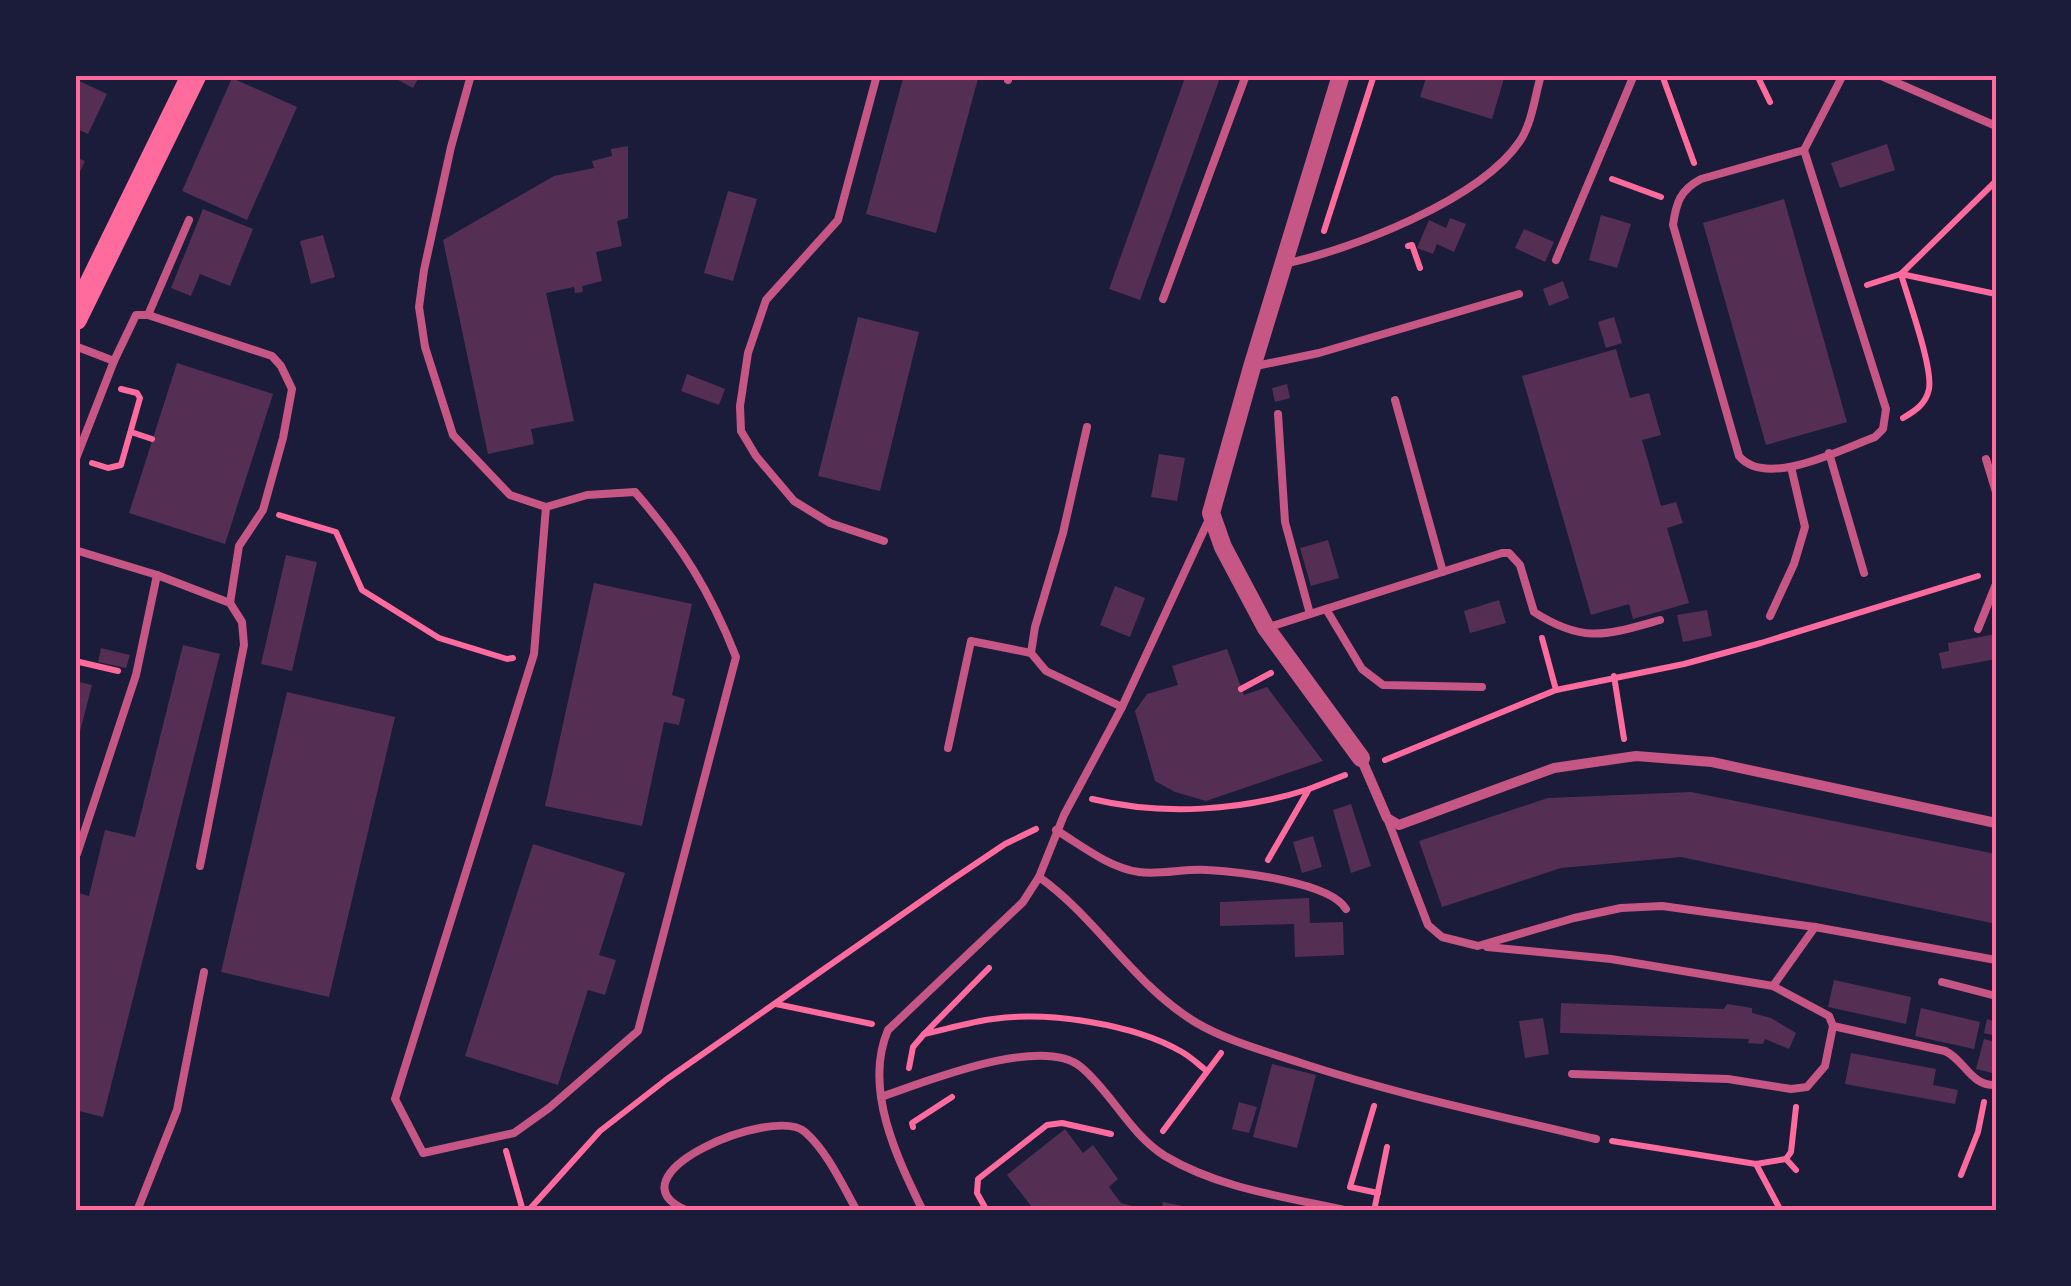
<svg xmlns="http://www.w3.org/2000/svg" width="2071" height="1286" viewBox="0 0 2071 1286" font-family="Overpass,sans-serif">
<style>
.building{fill:#542f53}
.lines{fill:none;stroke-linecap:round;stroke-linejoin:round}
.path{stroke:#ff6b9d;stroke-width:6}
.service{stroke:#c65784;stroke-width:8}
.minor{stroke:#c65784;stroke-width:10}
.tertiary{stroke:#c65784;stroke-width:18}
.primary{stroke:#ff6b9d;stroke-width:25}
.neatline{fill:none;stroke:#ff6b9d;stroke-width:4}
</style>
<rect width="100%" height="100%" fill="#1b1b3a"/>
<g class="building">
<path d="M389 75H420L413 88Z"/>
<path d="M904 75H979L936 233 866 214Z"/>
<path d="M1186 75H1221L1140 300 1109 289Z"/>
<path d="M1427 75H1505L1492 119 1420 97Z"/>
<path d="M232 78 297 107 247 220 182 191Z"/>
<path d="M75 79 107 94 88 134 75 128Z"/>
<path d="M1887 144 1895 170 1840 188 1831 163Z"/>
<path d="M628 146V218L617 221 622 246 596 252 602 281 582 286 583 292 575 293 574 287 546 293 574 421 531 429 534 444 488 454 443 240 554 176 594 168 592 161 612 156 611 149Z"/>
<path d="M75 157 85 161 75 182Z"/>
<path d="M728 191 757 199 733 281 704 273Z"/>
<path d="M1784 199 1847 422 1766 445 1703 223Z"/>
<path d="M203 209 253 229 230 286 200 274 191 296 171 288Z"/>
<path d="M1601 215 1631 224 1617 268 1589 260Z"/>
<path d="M1450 218 1466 224 1454 252 1437 244 1433 254 1417 248 1429 220 1446 228Z"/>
<path d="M1524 229 1554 242 1545 262 1515 248Z"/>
<path d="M323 235 335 277 311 284 300 241Z"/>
<path d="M1563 281 1569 298 1549 306 1543 289Z"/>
<path d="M858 317 919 332 880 491 818 476Z"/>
<path d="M1614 317 1622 343 1606 348 1598 322Z"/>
<path d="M1616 349 1630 398 1649 393 1661 435 1642 440 1661 506 1676 502 1683 523 1667 528 1689 603 1633 619 1629 604 1591 615 1522 376Z"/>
<path d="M177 363 273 394 225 544 129 513Z"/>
<path d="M687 374 725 389 719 405 681 391Z"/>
<path d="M1287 384 1290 398 1275 402 1272 388Z"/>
<path d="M1159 454 1185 458 1177 501 1151 497Z"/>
<path d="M1328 540 1339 578 1311 586 1300 548Z"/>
<path d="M286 555 317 562 292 671 261 664Z"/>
<path d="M594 583 692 604 672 695 685 699 679 725 664 722 642 826 545 806Z"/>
<path d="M1115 586 1145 598 1130 637 1100 625Z"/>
<path d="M1499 600 1506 623 1470 633 1464 611Z"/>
<path d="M1707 610 1712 636 1683 642 1677 615Z"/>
<path d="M1996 634V659L1942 669 1939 653 1949 651 1948 643Z"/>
<path d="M183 645 220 654 103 1117 75 1110V950L79 935 75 934V892L89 896 105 830 135 837Z"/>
<path d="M101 648 130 655 126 668 98 662Z"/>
<path d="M1227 649 1244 695 1267 687 1323 761 1206 801 1175 792 1155 781 1135 711 1147 694 1178 685 1172 666Z"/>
<path d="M75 681 92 685 76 747H75Z"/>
<path d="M287 692 395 717 329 997 221 972Z"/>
<path d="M1691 792 1996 854V924L1681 857 1561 868 1442 907 1419 841 1548 798Z"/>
<path d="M1351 804 1371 866 1351 873 1333 810Z"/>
<path d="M1313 836 1322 867 1302 873 1293 842Z"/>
<path d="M533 844 625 873 599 955 616 960 605 995 588 990 558 1085 465 1056Z"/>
<path d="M1309 898 1310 923 1343 922 1344 955 1295 957 1294 924 1220 926V902Z"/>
<path d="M1834 980 1911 997 1906 1024 1828 1007Z"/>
<path d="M1561 1003 1724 1009 1727 1004 1752 1008V1013L1771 1018 1796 1033 1789 1049 1765 1039 1763 1044 1748 1043 1749 1039 1560 1033Z"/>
<path d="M1921 1008 1980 1022 1974 1049 1915 1036Z"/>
<path d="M1543 1018 1549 1054 1525 1058 1519 1021Z"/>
<path d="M1987 1019 1996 1022V1036L1984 1033Z"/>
<path d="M1984 1039 1996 1042V1074L1976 1069Z"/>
<path d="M1851 1053 1936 1069 1933 1085 1958 1090 1955 1104 1845 1084Z"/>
<path d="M1272 1064 1316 1075 1297 1148 1253 1137Z"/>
<path d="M1239 1102 1257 1107 1249 1133 1232 1129Z"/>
<path d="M1065 1129 1083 1153 1093 1145 1118 1179 1109 1187 1121 1203 1151 1211H1035L1007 1175Z"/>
<path d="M1163 1202 1197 1209V1211H1161Z"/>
</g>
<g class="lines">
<g class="path">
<path d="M1662 75 1694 163"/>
<path d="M1757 75 1770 102"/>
<path d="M1612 179 1661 197"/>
<path d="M1324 231 1374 75"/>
<path d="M1408 246 1412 245 1420 268"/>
<path d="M1901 274C1908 299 1933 367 1929 389 1926 404 1915 411 1903 418"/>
<path d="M1901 274 1996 294"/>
<path d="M1867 285 1901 274 1996 181"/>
<path d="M131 432 152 439"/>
<path d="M92 463 108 468 121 465 140 398 137 393 121 389"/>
<path d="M279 515 336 532 362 590 439 638 507 659 513 658"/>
<path d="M1542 638 1556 690"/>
<path d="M75 661 118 671"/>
<path d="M1614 676 1624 739"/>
<path d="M1241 689 1271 673"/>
<path d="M1385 760 1556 690 1684 664 1761 643 1978 576"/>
<path d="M1309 789 1345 775"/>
<path d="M1092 799C1162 816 1242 811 1309 789L1268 860"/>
<path d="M989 968 924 1034C947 1029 970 1022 993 1019 1048 1011 1134 1024 1182 1052 1191 1057 1199 1065 1207 1071"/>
<path d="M776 1004 872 1024"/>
<path d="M909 1068 913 1047 924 1034"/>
<path d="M1374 1106 1350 1187 1378 1193"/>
<path d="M913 1127 912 1123 952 1097"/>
<path d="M1163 1131 1221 1053"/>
<path d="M1612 1141 1756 1164 1786 1159"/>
<path d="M506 1151 523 1211"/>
<path d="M1786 1159 1791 1152 1796 1107"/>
<path d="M1786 1159 1796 1170"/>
<path d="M1756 1164 1781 1211"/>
<path d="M1961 1175 1978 1132 1984 1102"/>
<path d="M528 1211 600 1131 667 1079 950 881 1005 844 1036 829"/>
<path d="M987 1211 977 1193 978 1179 1047 1125 1062 1123 1111 1134"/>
<path d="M1374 1211 1387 1147"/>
</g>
<g class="service">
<path d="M471 75 451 147 424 270 419 307 425 347 453 435 510 495 546 507"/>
<path d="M877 75 838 220 766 300 748 353 740 406 741 431 756 456 794 501 830 523 884 541"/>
<path d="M1879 75 1996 126"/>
<path d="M1008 80 1009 75"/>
<path d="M1804 150 1886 409 1883 429 1875 437C1842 449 1766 489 1739 456L1673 225C1676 203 1680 190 1701 179L1804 150 1843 75"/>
<path d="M1556 260 1634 75"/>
<path d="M1284 264C1353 249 1480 200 1520 141 1532 123 1535 96 1541 75"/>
<path d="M1163 299 1246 75"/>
<path d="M148 315 189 220"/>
<path d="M75 346 114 361"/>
<path d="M1256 366 1319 353 1519 294"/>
<path d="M1395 400 1443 572"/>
<path d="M1278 414 1285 522 1310 614"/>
<path d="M1087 427 1063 533 1035 627 1031 653 1046 671 1122 707"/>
<path d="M1829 453 1864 573"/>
<path d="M1986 459 1996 492"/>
<path d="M75 461 114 361 136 315H148L272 356 281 366 292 389 283 438 263 510 239 546 230 603 242 622 244 645 200 866"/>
<path d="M635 492C682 546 710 591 736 657L638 1031 549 1108 514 1133 423 1153 395 1099 534 654 546 507 587 495Z"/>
<path d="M75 550 157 575 230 603"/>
<path d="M1326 609 1362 669 1383 685 1482 687"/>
<path d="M1770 616 1794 564 1805 527 1791 467"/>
<path d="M1266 628 1502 553H1509L1520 565 1534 612C1584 644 1606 635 1660 620"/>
<path d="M1978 629 1996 584"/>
<path d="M948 748 971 641 1031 653"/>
<path d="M1387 818 1428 925 1442 937 1478 946 1574 918 1621 908 1662 906 1815 927 1996 960"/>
<path d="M1056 830C1081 845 1109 868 1139 872 1161 875 1186 868 1208 870 1240 872 1330 882 1346 909"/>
<path d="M77 854 136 675 157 575"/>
<path d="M1039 877C1097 918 1133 984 1195 1022 1227 1041 1265 1051 1301 1063 1398 1095 1496 1115 1596 1139"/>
<path d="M1487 947 1611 959 1773 986 1829 1016 1833 1026 1945 1051C1965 1060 1970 1086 1996 1085"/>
<path d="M1942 982 1996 996"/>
<path d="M1773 986 1815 927"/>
<path d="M1572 1074 1728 1079 1791 1089 1807 1087 1825 1066 1833 1026"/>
<path d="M881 1097C925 1082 1042 1034 1081 1067 1112 1093 1130 1134 1165 1156 1220 1189 1287 1197 1349 1211"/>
<path d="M137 1211 177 1110 204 972"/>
<path d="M688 1211C603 1177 773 1104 805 1132 827 1151 843 1186 857 1211"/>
<path d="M923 1211C897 1158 863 1088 888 1030L1023 902 1039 877 1064 815 1122 707 1210 517"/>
</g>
<path class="minor" d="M1361 758 1387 818 1399 825 1554 768 1636 756 1712 762 1996 823"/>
<path class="tertiary" d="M1341 75 1252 367 1211 513 1223 547 1266 628 1361 758"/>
<path class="primary" d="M75 318 194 75"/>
</g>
<rect width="2071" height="1286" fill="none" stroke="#1b1b3a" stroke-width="155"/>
<rect x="78" y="78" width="1916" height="1130" class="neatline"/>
</svg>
